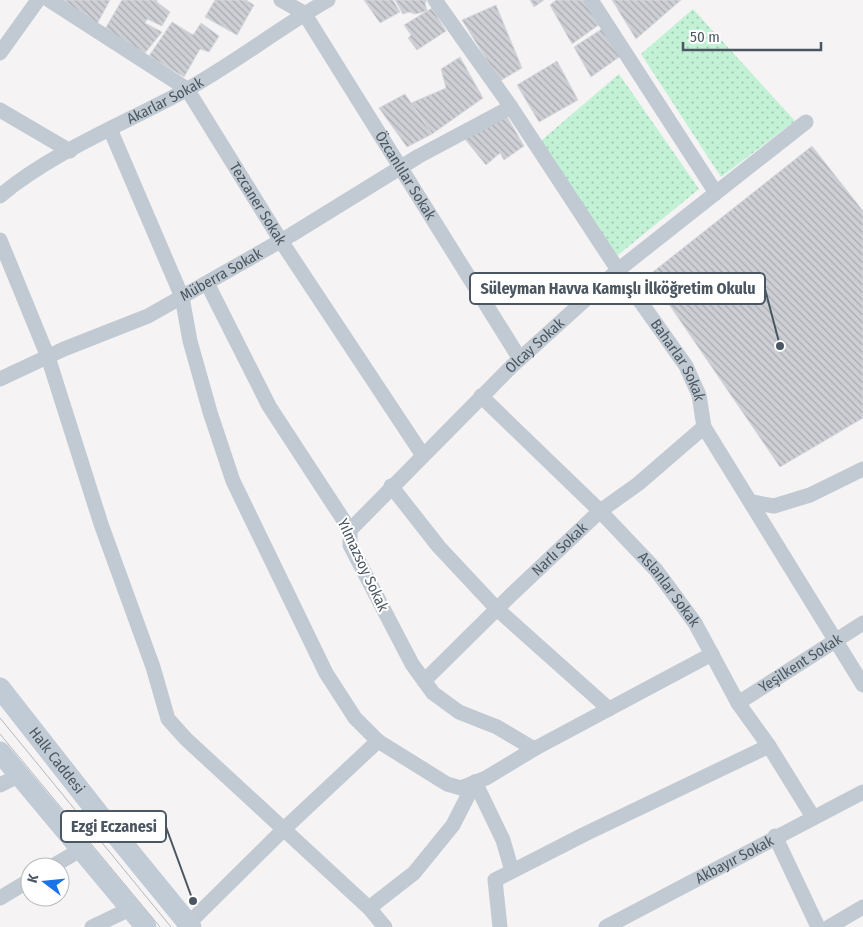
<svg xmlns="http://www.w3.org/2000/svg" width="863" height="927" viewBox="0 0 863 927" font-family="'Fira Sans Condensed',sans-serif">
<style>
.park{fill:url(#park-dots)}
.building{fill:url(#building-back-hatch);stroke:#d7d9de}
.lines{fill:none;stroke-linecap:round;stroke-linejoin:round}
.street{stroke:#c1cad2;stroke-width:15}
.secondary{stroke:#c1cbd6;stroke-width:21}
.tram{stroke:#b5b8bd;stroke-width:1}
.labels{text-anchor:middle;dominant-baseline:central;stroke-width:4;stroke-linejoin:round;paint-order:stroke}
.street-label{font-size:15px;fill:#4a5661;stroke:#fff}
.leader{fill:none;stroke:#4a5661;stroke-width:2}
.callout-dot{fill:#4a5661;stroke:#fff;stroke-width:2}
.callout{fill:#fff;stroke:#4a5661;stroke-width:2}
.callout-label{font-size:16px;text-anchor:middle;font-weight:bold;fill:#4a5661}
</style>
<defs>
<pattern id="park-dots" width="8" height="8" patternUnits="userSpaceOnUse" patternTransform="scale(1.25)"><rect width="8" height="8" fill="#c3f1d5"/><path d="M2 2h.1M6 6h.1" fill="none" stroke="#a0c6b0" stroke-width="1.8" stroke-linecap="round"/></pattern>
<pattern id="building-back-hatch" width="6" height="6" patternUnits="userSpaceOnUse" patternTransform="scale(1.25)"><rect width="6" height="6" fill="#cdcfd5"/><path d="M-1 5l2 2M0 0l6 6M5-1l2 2" fill="none" stroke="#a8abb0"/></pattern>
</defs>
<rect width="100%" height="100%" fill="#f5f3f3"/>
<g class="park">
<path d="M693 9 795 121 721 177 641 54Z"/>
<path d="M619 74 699 189 612 260 536 145Z"/>
</g>
<g class="building">
<path d="M63 0H110L97 24Z"/>
<path d="M122 0H157V2L170 12 162 26 147 19 145 23 162 32 145 53 105 29Z"/>
<path d="M215 0H246L254 5 237 35 205 17Z"/>
<path d="M364 0H393L400 12 380 23Z"/>
<path d="M395 0H427L425 3 427 11 415 14 409 12 403 14Z"/>
<path d="M530 0H544L534 7Z"/>
<path d="M556 0H584L600 24 572 44 550 5Z"/>
<path d="M612 0H681L636 39Z"/>
<path d="M496 5 522 68 500 81 462 20Z"/>
<path d="M432 8 446 31 417 50 408 38 411 35 404 25Z"/>
<path d="M172 22 193 35 201 23 219 36 209 52 200 49 184 77 149 56Z"/>
<path d="M605 27 622 55 591 77 574 47Z"/>
<path d="M460 57 483 98 432 134 411 103 446 88 441 69Z"/>
<path d="M557 61 578 100 539 122 517 85Z"/>
<path d="M405 94 432 134 407 147 379 108Z"/>
<path d="M505 113 524 146 504 160 500 153 486 165 464 138Z"/>
<path d="M812 146 863 211V418L780 467 649 275Z"/>
</g>
<g class="lines">
<g class="street">
<path id="s1" d="M49 0 187 89 281 241 422 454"/>
<path id="s2" d="M281 0 304 13 520 359"/>
<path id="s3" d="M435 0 511 107 618 270 686 366 699 395 704 427 863 685"/>
<path d="M591 0 716 193"/>
<path d="M0 53 38 0"/>
<path d="M0 110 70 151"/>
<path d="M110 129 182 297 190 341 210 412 233 481 326 673 355 718 378 741 447 784 461 788 486 778 534 749 712 654"/>
<path id="s4" d="M0 196C52 152 126 123 186 90 235 63 279 28 328 0"/>
<path d="M0 240 48 357 101 524 153 667 168 719 186 739 369 908 385 927"/>
<path d="M207 283 269 406 350 530V545L412 664 433 693 459 712 497 727 534 749"/>
<path id="s5" d="M0 379 64 349 148 316 291 235 419 156 511 107"/>
<path id="s6" d="M481 396 600 511 656 570 695 623 738 703 769 746 813 817"/>
<path d="M391 486 439 547 497 609 609 709"/>
<path d="M752 502 774 506 810 495 863 469"/>
<path id="s7" d="M350 530 511 367 618 270 806 122"/>
<path id="s8" d="M424 681 511 595 600 511 638 484 704 427"/>
<path id="s9" d="M738 703 863 623"/>
<path d="M475 782 503 840 512 871"/>
<path d="M0 785 20 775"/>
<path d="M775 836 818 927"/>
<path d="M51 867 82 849"/>
<path d="M0 898 30 880"/>
<path d="M369 908 414 873 453 825 475 782"/>
<path d="M188 924 284 829 378 741"/>
<path d="M92 927 132 908"/>
<path d="M500 927 495 880 585 834 769 746"/>
<path id="s10" d="M606 927 863 792"/>
<path d="M829 927 863 907"/>
</g>
<g class="secondary">
<path id="s11" d="M0 688 98 813 191 927"/>
<path d="M0 752 146 927"/>
</g>
<g class="tram">
<path d="M0 718 171 927"/>
<path d="M0 734 160 927"/>
</g>
</g>
<g class="labels">
<g class="street-label">
<text stroke="none"><textPath href="#s4" startOffset="191">Akarlar Sokak</textPath></text>
<text stroke="none"><textPath href="#s2" startOffset="218">Özcanlılar Sokak</textPath></text>
<text stroke="none"><textPath href="#s1" startOffset="299">Tezcaner Sokak</textPath></text>
<text stroke="none"><textPath href="#s5" startOffset="245">Müberra Sokak</textPath></text>
<text stroke="none"><textPath href="#s7" startOffset="261">Olcay Sokak</textPath></text>
<text stroke="none"><textPath href="#s3" startOffset="435">Baharlar Sokak</textPath></text>
<text stroke="none"><textPath href="#s8" startOffset="189">Narlı Sokak</textPath></text>
<text transform="translate(363 565) rotate(65)">Yılmazsoy Sokak</text>
<text stroke="none"><textPath href="#s6" startOffset="270">Aslanlar Sokak</textPath></text>
<text stroke="none"><textPath href="#s9" startOffset="74">Yeşilkent Sokak</textPath></text>
<text stroke="none"><textPath href="#s11" startOffset="92">Halk Caddesi</textPath></text>
<text stroke="none"><textPath href="#s10" startOffset="145">Akbayır Sokak</textPath></text>
</g>
</g>
<path class="leader" d="M780 346L765 289M193 901L166 827"/>
<g class="callout-dot">
<circle cx="780" cy="346" r="5"/>
<circle cx="193" cy="901" r="5"/>
</g>
<g class="callout">
<rect x="470" y="273" width="295" height="31" rx="5"/>
<rect x="61" y="811" width="105" height="31" rx="5"/>
</g>
<g class="callout-label">
<text x="618" y="294">Süleyman Havva Kamışlı İlköğretim Okulu</text>
<text x="114" y="832">Ezgi Eczanesi</text>
</g>
<g transform="translate(45 882) rotate(286)"><circle r="24" fill="#ffffff" stroke="#b7bbc0"/>
<path d="M0-4L9 19L0 12L-9 19Z" fill="#1a73e8"/>
<text y="-8" font-size="14" font-weight="bold" text-anchor="middle" fill="#4a5661">K</text>
</g>
<path d="M683 42v8h138v-8" fill="none" stroke="#4a5661" stroke-width="2.5"/>
<text x="690" y="42" font-size="15" fill="#4a5661" stroke="#ffffff" stroke-width="4" paint-order="stroke">50 m</text>
</svg>
